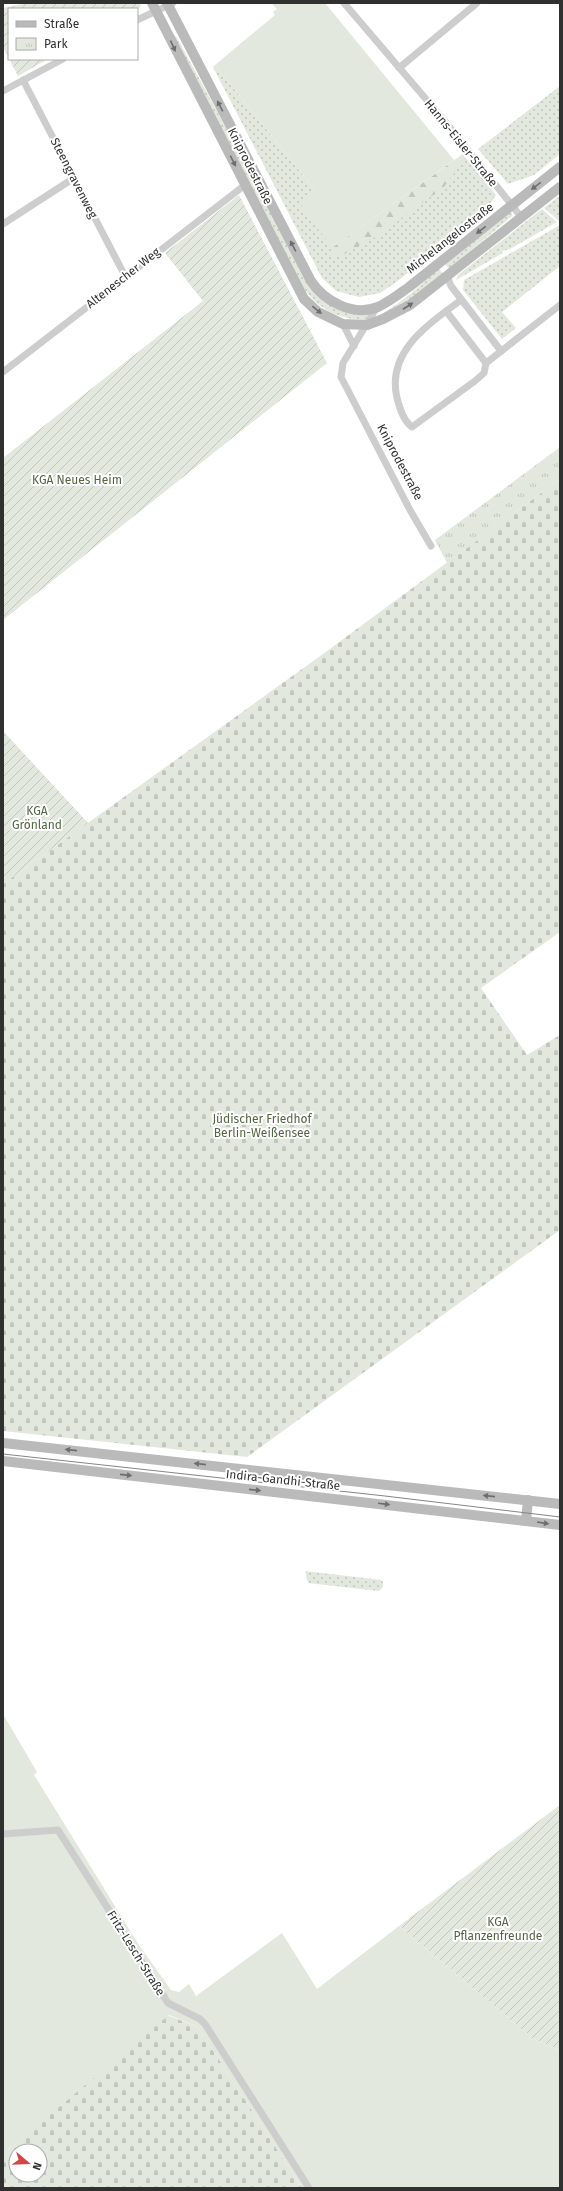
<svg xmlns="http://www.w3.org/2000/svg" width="563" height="2191" viewBox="0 0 563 2191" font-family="'Fira Sans',sans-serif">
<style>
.grass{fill:url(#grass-dots)}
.forest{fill:url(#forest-firs)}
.cemetery{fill:url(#cemetery-stones);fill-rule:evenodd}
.park{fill:url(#park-tufts)}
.garden{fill:url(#garden-furrows)}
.pitch{fill:#e2e8dd}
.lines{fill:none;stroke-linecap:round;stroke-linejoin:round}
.street{stroke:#cdcdcd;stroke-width:7}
.secondary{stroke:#bababa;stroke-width:10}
.tram{stroke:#858585;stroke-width:1}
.oneway{fill:#6e6e6e}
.labels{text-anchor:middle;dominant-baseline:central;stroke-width:4;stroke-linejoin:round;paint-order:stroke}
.street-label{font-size:12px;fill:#303030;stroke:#fff}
.park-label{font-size:12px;fill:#516742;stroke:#fff}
</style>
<defs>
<pattern id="grass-dots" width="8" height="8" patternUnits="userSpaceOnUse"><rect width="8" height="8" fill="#e2e8dd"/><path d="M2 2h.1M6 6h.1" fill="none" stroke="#c2c7be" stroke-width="1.8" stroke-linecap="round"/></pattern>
<pattern id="forest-firs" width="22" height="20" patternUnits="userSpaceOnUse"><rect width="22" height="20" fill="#e2e8dd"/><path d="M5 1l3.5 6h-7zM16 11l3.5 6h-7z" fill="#c2c7be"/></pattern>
<pattern id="cemetery-stones" width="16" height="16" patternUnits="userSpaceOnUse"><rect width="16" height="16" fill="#e2e8dd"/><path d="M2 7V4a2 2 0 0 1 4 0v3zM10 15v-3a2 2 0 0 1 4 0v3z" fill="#c2c7be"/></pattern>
<pattern id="park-tufts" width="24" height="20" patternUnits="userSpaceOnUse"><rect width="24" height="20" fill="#e2e8dd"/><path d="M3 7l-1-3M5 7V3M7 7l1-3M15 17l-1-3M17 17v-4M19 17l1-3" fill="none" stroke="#c2c7be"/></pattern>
<pattern id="garden-furrows" width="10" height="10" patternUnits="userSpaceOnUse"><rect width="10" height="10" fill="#e2e8dd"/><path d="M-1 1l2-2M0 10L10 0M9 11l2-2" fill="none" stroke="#c2c7be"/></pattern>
</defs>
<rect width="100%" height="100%" fill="#fff"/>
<g class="grass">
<path d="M176 36 318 296C334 311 350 312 371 313L365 320C337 319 318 309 302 286L174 37Z"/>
<path d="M215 65 315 190 333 247 463 154 496 195 482 215 395 283 380 293 359 297 336 291 322 278 213 67Z"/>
<path d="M560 86V154L534 175 508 184 478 149Z"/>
<path d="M558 197 560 200 559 221 544 208Z"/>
<path d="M542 209 557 222 510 249 502 251 503 253 456 280 458 275Z"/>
<path d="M509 213H512V216L449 269 444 263Z"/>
<path d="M560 225V266L502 312 516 328 502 339 463 290 464 280Z"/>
<path d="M438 268 443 273 402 305 380 315C402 302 420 287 438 268Z"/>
<path d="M305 1571 381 1580 383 1582V1587L379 1591 308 1583Z"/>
</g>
<path class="forest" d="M463 154 465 158 444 187 377 236 339 257 329 254 333 247Z"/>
<g class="cemetery">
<path d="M560 479V932L481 988 527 1055 560 1035V1230L247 1457 3 1431V884L323 654Z"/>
<path d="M167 2015 198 2027 302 2188H3V2154ZM16 2151H40V2175H16Z"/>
</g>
<path class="park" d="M560 447V479L447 563 435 540Z"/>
<g class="garden">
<path d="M26 3H139L141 6 137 10 9 9V59H48L18 76 3 47V8Z"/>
<path d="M239 195 327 363 3 620V458L203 301 165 253Z"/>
<path d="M3 731 88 823 3 884Z"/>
<path d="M560 1805V2051L532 2038 399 1926Z"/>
</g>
<g class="pitch">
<path d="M271 3H325L454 160 333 247 300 208 315 190 215 65 275 15 273 12 277 9Z"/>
<path d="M3 1714 37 1772 34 1775 41 1786 137 1942 171 1990 179 1992 189 1984 196 1996 282 1933 317 1989 399 1926 532 2038 560 2051V2188H302L198 2027 169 2015 3 2154Z"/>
</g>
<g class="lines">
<g class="street">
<path d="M344 3 443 119 522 218"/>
<path d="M137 20 173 3"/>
<path d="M399 68 477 3"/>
<path d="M23 80 125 276"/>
<path d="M3 91 63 59"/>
<path d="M3 224 74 178"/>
<path d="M447 276 451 286 501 351"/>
<path d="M461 300C429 324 386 351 397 398 400 409 403 420 412 427L475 381 484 373 486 363 560 305"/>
<path d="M377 307 343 363 341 377 410 510 431 546"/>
<path d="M446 311 486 363"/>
<path d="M343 324 354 346"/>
<path d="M3 372 245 185"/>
<path d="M3 1834 58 1830 168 2003 200 2019 205 2024 309 2188"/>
</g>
<g class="secondary">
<path d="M152 3 304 299 318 312 343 324 367 325 383 319 410 305 560 187"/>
<path d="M167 3 311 281C324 301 353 317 378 307 389 302 399 294 409 287L560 167"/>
<path d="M3 1443 560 1504"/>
<path d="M3 1461 560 1525"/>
<path d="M526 1520 528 1500"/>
</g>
<path class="tram" d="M3 1454 385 1496 560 1517"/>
</g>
<defs><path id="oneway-solid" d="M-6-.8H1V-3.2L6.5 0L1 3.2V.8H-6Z"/></defs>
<g class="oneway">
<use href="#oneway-solid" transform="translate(173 46) rotate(65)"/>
<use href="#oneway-solid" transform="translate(220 106) rotate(-117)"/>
<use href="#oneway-solid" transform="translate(233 161) rotate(63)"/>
<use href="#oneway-solid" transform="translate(536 186) rotate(142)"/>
<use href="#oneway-solid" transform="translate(481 230) rotate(142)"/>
<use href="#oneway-solid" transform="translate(293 246) rotate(-118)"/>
<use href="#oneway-solid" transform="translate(408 306) rotate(-33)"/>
<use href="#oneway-solid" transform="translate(317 310) rotate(39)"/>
<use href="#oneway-solid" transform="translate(71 1450) rotate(-174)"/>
<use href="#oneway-solid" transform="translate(200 1464) rotate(-174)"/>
<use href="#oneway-solid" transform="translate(126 1475) rotate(6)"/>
<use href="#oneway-solid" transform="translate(255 1490) rotate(6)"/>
<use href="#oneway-solid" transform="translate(489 1496) rotate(-174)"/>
<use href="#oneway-solid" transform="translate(384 1504) rotate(7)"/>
<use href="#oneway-solid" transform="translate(543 1523) rotate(9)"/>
</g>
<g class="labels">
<g class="street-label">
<text transform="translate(461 143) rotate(51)">Hanns-Eisler-Straße</text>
<text transform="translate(250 166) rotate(63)">Kniprodestraße</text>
<text transform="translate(74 178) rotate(63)">Steengravenweg</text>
<text transform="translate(450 238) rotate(-38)">Michelangelostraße</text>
<text transform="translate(123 278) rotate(-38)">Altenescher Weg</text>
<text transform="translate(400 462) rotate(62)">Kniprodestraße</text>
<text transform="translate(283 1480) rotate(6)">Indira-Gandhi-Straße</text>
<text transform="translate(136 1953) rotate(58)">Fritz-Lesch-Straße</text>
</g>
<g class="park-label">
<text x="77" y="480">KGA Neues Heim</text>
<text x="37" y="811">KGA<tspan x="37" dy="14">Grönland</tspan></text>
<text x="262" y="1119">Jüdischer Friedhof<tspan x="262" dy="14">Berlin-Weißensee</tspan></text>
<text x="498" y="1922">KGA<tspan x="498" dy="14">Pflanzenfreunde</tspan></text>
</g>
</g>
<rect width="563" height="2191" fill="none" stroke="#303030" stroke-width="8"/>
<rect x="8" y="8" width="130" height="52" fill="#ffffff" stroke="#acacac"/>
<rect x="16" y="21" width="20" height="6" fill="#bababa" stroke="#acacac"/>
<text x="44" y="28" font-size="12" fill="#303030">Straße</text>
<rect x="16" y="38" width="20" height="12" fill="url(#park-tufts)" stroke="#acacac"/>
<text x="44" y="48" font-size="12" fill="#303030">Park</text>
<g transform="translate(28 2163) rotate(109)"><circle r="19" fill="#ffffff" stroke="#acacac"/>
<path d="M0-3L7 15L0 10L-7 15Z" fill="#d24748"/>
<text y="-6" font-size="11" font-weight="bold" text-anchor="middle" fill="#303030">N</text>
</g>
</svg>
